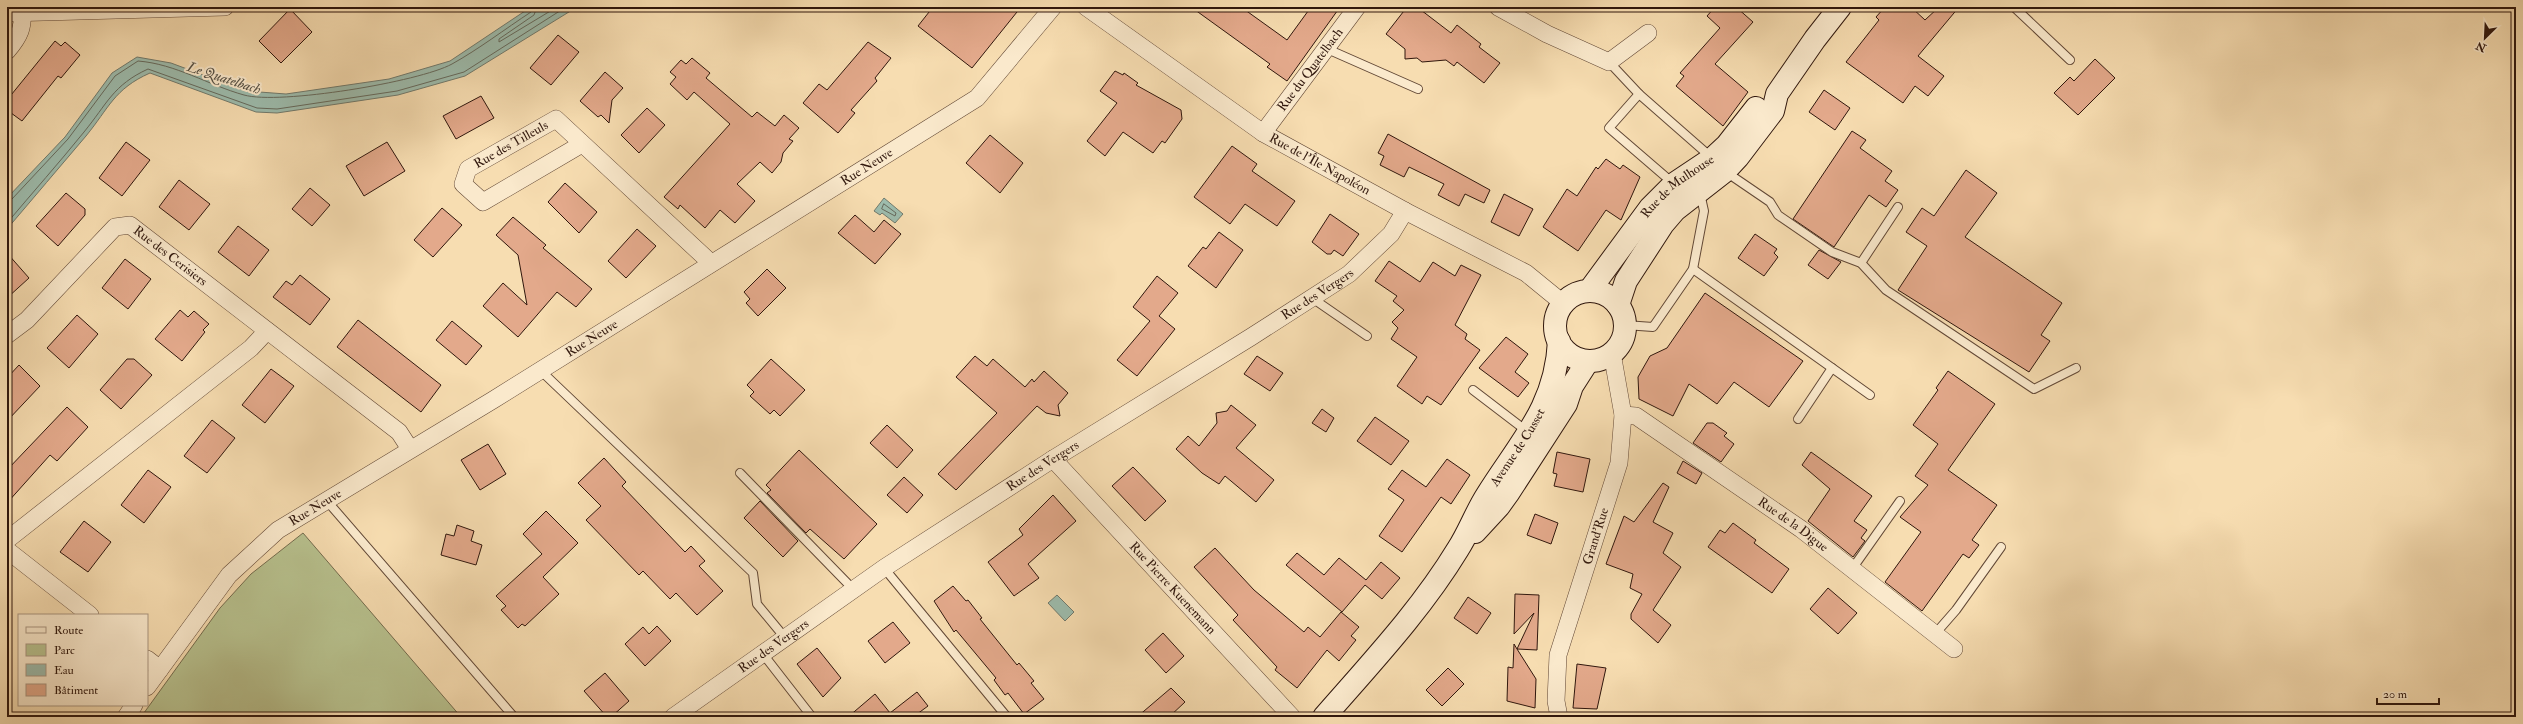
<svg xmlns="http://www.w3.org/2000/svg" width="2523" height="724" viewBox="0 0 2523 724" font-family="'IM FELL Double Pica',serif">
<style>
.green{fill:#b8c28f;stroke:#746c4e}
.water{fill:#9dbcad;stroke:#717a6d}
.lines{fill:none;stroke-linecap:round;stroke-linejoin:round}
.shore{stroke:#666a5d;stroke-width:1}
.building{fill:#e3a98b;stroke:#30170d}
.service-casing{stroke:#624836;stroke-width:10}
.minor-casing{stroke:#624836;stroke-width:18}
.secondary-casing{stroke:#30170d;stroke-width:24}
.service{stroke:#fae9cc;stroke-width:8}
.minor{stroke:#fae9cc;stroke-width:17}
.secondary{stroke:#fae9cc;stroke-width:22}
.labels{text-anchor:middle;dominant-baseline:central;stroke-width:4;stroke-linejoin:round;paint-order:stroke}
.street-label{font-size:13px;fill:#30170d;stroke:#fae9cc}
.water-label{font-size:14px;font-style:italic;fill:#565145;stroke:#fae9cc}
</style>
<rect width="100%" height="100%" fill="#f7ddb1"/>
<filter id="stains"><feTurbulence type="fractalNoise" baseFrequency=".005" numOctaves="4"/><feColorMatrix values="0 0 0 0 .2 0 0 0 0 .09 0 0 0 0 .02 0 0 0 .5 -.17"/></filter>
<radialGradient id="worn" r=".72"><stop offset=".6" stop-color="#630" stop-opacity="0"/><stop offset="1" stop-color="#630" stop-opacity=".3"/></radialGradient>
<path class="green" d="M303 533 461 717H141L220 608 251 574Z"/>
<g class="water">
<path d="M531 7H577L465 76 398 95 277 113 256 112 150 73C114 89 109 108 86 136 60 167 33 198 7 229V198L65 137 112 73 137 57 171 63 246 91 286 94 389 79 450 61Z"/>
<path d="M884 198 903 214 895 223 882 213 880 215 874 211Z"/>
<path d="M1057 595 1074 612 1065 621 1048 603Z"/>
</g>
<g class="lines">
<g class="shore">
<path d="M537 7 534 15 499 39V42L557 7"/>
<path d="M7 200 12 199 68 139 115 76 138 61C176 64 208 85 244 95 279 105 419 82 452 64 479 49 505 29 531 12L532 7"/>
<path d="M884 204 896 213 895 216 882 209Z"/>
<path d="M7 223C33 192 59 163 84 132 107 104 113 85 148 69L257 108 277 109 397 91 464 72 566 7"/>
</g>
</g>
<g class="building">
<path d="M933 7H1021L972 68 918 26Z"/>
<path d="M1191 7H1241L1287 40 1311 7H1340L1287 81 1267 67 1270 64Z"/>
<path d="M1407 7H1417L1451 33 1457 25 1481 44 1479 47 1500 63 1484 83 1457 62 1454 66 1446 60 1422 62 1417 58 1405 59V49L1386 34Z"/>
<path d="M1715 7H1736L1753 22 1715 64 1748 92 1723 126 1676 86 1684 76 1680 73 1720 28 1707 16Z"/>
<path d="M1885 7H1911L1925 20 1939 7H1959L1918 56 1944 76 1928 96 1915 86 1903 103 1846 62 1879 20 1876 17Z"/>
<path d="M290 9 312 32 281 63 259 41Z"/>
<path d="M558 35 579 52 551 85 530 68Z"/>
<path d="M55 41 61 46 65 42 80 55 61 78 58 76 22 121 7 110V100Z"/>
<path d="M868 42 891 58 875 78 877 81 851 110 855 113 838 133 803 103 819 84 827 90Z"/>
<path d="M692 58 710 73 706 78 752 117 757 112 775 126 784 115 799 128 789 139 793 141 783 153 781 162 772 173 760 162 737 184 755 201 735 223 720 210 705 228 680 205 678 209 664 197 730 124 694 92 687 100 670 84 676 77 670 72 681 60 686 64Z"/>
<path d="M2095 59 2115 78 2078 115 2054 93 2070 77 2074 81Z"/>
<path d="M1115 71 1123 75 1124 73 1138 83 1136 85 1181 110 1182 119 1165 143 1162 141 1153 153 1123 132 1105 156 1087 141 1117 103 1100 91Z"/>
<path d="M605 72 623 88 612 100 609 123 601 115 598 117 580 101Z"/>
<path d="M1824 90 1850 108 1835 130 1809 112Z"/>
<path d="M481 96 494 118 456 139 443 116Z"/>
<path d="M647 108 665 125 639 153 621 135Z"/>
<path d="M1852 131 1866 140 1860 148 1892 171 1885 181 1898 190 1886 207 1869 195 1834 247 1793 219Z"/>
<path d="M1388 134 1490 190 1484 203 1465 194 1459 206 1438 195 1444 184 1409 167 1404 177 1380 165 1384 156 1378 153Z"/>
<path d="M990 135 1023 163 1000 193 966 163Z"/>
<path d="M126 142 150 160 122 196 99 178Z"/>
<path d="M387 142 405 171 364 196 346 166Z"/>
<path d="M1232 146 1257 164 1252 171 1295 201 1277 226 1245 204 1230 224 1194 197Z"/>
<path d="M1606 159 1620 169 1623 165 1640 177 1621 220 1606 210 1578 251 1543 227 1567 189 1577 196 1596 167 1598 169Z"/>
<path d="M1966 170 1997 193 1965 237 2062 303 2041 335 2050 341 2029 372 1898 290 1927 246 1906 232 1922 208 1934 216Z"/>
<path d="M179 180 210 204 189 230 159 207Z"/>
<path d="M565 183 597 212 579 233 548 202Z"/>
<path d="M310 188 330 205 312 226 292 209Z"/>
<path d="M66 193 85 209V215L58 246 36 226Z"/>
<path d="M1504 194 1533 209 1519 236 1491 222Z"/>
<path d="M442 208 462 225 433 257 414 240Z"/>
<path d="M1330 214 1359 234 1343 256 1334 250 1331 254H1327L1312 242Z"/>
<path d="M855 215 874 232 884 220 901 234 875 264 838 233Z"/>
<path d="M513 217 546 245 543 248 592 289 576 307 557 292 518 337 483 306 503 283 527 305 518 255 496 235Z"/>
<path d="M238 226 269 250 249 276 218 252Z"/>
<path d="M637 229 656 246 626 278 608 261Z"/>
<path d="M1219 232 1243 250 1216 288 1188 266 1203 247 1206 249Z"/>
<path d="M1755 234 1777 249 1774 253 1778 257 1764 276 1738 258Z"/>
<path d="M1819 250 1841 262 1828 279 1808 265Z"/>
<path d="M7 253 29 278 7 298Z"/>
<path d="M125 259 151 279 128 309 102 288Z"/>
<path d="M1389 261 1420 282 1433 262 1455 276 1461 265 1481 275 1455 325 1467 334 1465 339 1480 350 1441 405 1427 396 1422 404 1397 386 1417 357 1391 339 1398 328 1392 322 1404 310 1393 301 1397 296 1375 281Z"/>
<path d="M767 269 786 288 758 316 746 303 750 299 744 292Z"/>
<path d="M300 275 330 299 310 325 273 297 286 281 292 285Z"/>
<path d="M1157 276 1178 293 1159 316 1175 329 1137 376 1117 360 1150 321 1133 307Z"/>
<path d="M1705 293 1803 361 1769 407 1734 382 1717 404 1689 384 1673 416 1639 399 1638 377 1650 356 1667 348Z"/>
<path d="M180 310 188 317 194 311 209 324 203 330 205 332 182 361 155 339Z"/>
<path d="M77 315 98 334 69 368 47 348Z"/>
<path d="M358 320 441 385 421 412 337 347Z"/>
<path d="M452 321 482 346 466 365 436 340Z"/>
<path d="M1506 337 1528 354 1515 372 1529 383 1518 397 1479 368Z"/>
<path d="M975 356 987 366 993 359 1025 387 1032 379 1034 382 1044 371 1068 393 1058 405 1060 416 1046 413 1037 406 956 490 938 474 997 413 956 377Z"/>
<path d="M1257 356 1283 373 1270 391 1244 374Z"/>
<path d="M127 359H134L152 375 121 409 100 390Z"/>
<path d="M771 359 805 390 780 416 774 410 770 414 750 396 754 392 747 385Z"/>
<path d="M19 365 40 386 7 421V378Z"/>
<path d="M271 369 294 386 265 423 242 405Z"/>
<path d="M1948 371 1995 404 1948 470 1997 505 1972 540 1979 545 1969 558 1963 554 1922 611 1885 582 1921 532 1900 517 1928 485 1915 476 1938 444 1913 425 1938 390 1936 388Z"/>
<path d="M1231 405 1256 425 1236 448 1274 480 1256 502 1225 476 1219 484 1202 473 1176 449 1188 436 1199 446 1217 423 1216 413 1227 411Z"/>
<path d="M67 407 88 427 57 461 50 455 7 503V470Z"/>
<path d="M1322 409 1334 418 1326 432 1312 423Z"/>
<path d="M1375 417 1409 441 1391 465 1357 441Z"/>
<path d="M212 420 235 438 207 473 184 456Z"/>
<path d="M1707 423H1713L1727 433 1724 436 1734 444 1721 462 1693 443Z"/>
<path d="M887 425 913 450 897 468 870 443Z"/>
<path d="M488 444 506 474 480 490 461 460Z"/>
<path d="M799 450 877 524 844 559 810 529 806 533 767 493 771 490 766 485Z"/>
<path d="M1557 452 1590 459 1583 492 1554 486 1557 474 1553 473Z"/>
<path d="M1811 452 1872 496 1854 521 1867 530 1861 538 1865 541 1853 557 1808 521 1830 489 1802 465Z"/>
<path d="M604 458 626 482 622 486 685 552 691 546 705 561 699 566 723 591 697 615 676 593 670 599 643 571 639 575 586 520 601 506 578 483Z"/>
<path d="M1447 459 1470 475 1451 504 1441 497 1402 552 1379 536 1404 500 1388 489 1402 470 1426 487Z"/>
<path d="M1683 461 1702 473 1696 484 1677 473Z"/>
<path d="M1133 467 1166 501 1145 521 1112 486Z"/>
<path d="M148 470 171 487 144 523 121 505Z"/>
<path d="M904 477 923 495 907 513 887 495Z"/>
<path d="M1663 483 1669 487 1653 522 1673 533 1663 553 1681 567 1653 610 1671 625 1658 643 1631 619V614L1642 594 1630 588 1633 574 1606 564 1624 516 1634 522Z"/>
<path d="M1053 495 1076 521 1028 564 1039 578 1014 596 988 562 1023 535 1019 529Z"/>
<path d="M760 501 798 541 783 557 744 518Z"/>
<path d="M546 511 578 543 543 577 559 594 525 626 522 624 518 628 501 610 506 606 496 596 542 554 523 534Z"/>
<path d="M1535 514 1558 523 1551 544 1527 535Z"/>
<path d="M84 521 111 542 88 572 60 552Z"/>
<path d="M1733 523 1756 540 1754 543 1789 569 1772 593 1708 547 1720 530 1725 533Z"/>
<path d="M457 525 474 531 471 541 482 545 476 565 441 555 446 534 454 536Z"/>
<path d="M1215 548 1254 590 1304 632 1308 627 1320 637 1341 612 1359 627 1351 636 1356 640 1339 661 1327 650 1297 688 1275 670 1277 667 1233 620 1238 615 1194 567Z"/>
<path d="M1297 553 1324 575 1339 558 1366 580 1381 562 1400 578 1382 599 1365 585 1342 612 1286 565Z"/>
<path d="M953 586 966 601 968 600 982 618 980 619 1017 665 1019 663 1034 681 1031 683 1044 699 1024 714 1008 693 1005 695 994 680 996 678 956 630 954 632 934 601Z"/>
<path d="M1828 588 1857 613 1838 634 1810 609Z"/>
<path d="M1515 594 1539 595 1537 650 1517 649 1536 679 1535 708 1507 701 1508 667 1513 668 1514 644 1517 649 1534 613 1514 634Z"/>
<path d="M1468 597 1491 613 1477 634 1454 618Z"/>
<path d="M893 622 910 643 885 663 868 641Z"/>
<path d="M657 626 671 641 645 666 625 644 643 627 649 634Z"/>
<path d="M1163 633 1184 656 1166 673 1145 650Z"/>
<path d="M817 648 841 678 823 697 797 664Z"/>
<path d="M1577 664 1606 668 1597 709 1573 708Z"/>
<path d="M1448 668 1464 684 1442 706 1426 690Z"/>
<path d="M605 673 629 701 611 717H607L584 691Z"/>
<path d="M1171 688 1185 702 1169 717H1137Z"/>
<path d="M917 692 928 706 913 717H848L875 694 890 713Z"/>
</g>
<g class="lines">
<g class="service-casing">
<g id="service">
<path d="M2014 7 2070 60"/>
<path d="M1325 48 1418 89"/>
<path d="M1609 62 1639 94"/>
<path d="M1726 172 1770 202 1778 215 1832 252 1861 263 1886 290 2034 389 2076 368"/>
<path d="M1674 184 1609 128 1639 94 1712 158"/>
<path d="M1861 263 1898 207"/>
<path d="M1693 269 1704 211 1700 193"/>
<path d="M1312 298 1367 336"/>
<path d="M1625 325 1653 327 1693 269 1870 395"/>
<path d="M540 370 753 573 757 604 786 639"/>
<path d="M1473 390 1528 432"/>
<path d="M1798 419 1832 368"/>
<path d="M740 473 854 590"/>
<path d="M327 501 514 717"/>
<path d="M884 568 1007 717"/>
<path d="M1852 569 1900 501"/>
<path d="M1935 634 1956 610 2001 547"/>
<path d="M763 654 812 717"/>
</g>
</g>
<g class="minor-casing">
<g id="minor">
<path id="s1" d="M1086 7 1263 133 1405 211 1526 273 1564 304"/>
<path d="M1498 7 1547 34 1609 62 1648 33"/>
<path d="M7 13 225 7"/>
<path d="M7 51C20 36 24 27 22 7"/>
<path id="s2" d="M1263 133 1357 7"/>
<path id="s3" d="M582 144 483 202 463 184 468 169 556 119 711 263"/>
<path id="s4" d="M7 335 27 320 115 227 130 225 399 432 410 449"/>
<path id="s5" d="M1623 415 1636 416 1801 529 1954 649"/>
<path id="s6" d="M1053 459 1292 717"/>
<path d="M7 540 251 348 267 331"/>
<path d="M7 550 90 615"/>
<path d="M147 659 160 669"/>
<path id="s7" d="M147 687 229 575 278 530 493 400 977 98 1053 7"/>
<path d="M126 717 134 705"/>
<path id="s8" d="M673 717 884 568 1053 459 1251 337 1349 274 1391 234 1405 211"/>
<path id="s9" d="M1559 717 1556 701 1558 655 1619 463 1623 415 1612 353"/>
</g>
</g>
<g class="secondary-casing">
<g id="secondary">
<path id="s10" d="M1589 291 1650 208 1674 184 1713 158 1727 145 1756 108"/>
<circle cx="1590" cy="326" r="35"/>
<path d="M1618 305 1626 281 1663 224 1675 210 1725 171 1738 157 1773 111 1777 94 1815 39 1840 7"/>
<path d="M1475 532 1499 506 1509 492 1566 404 1572 386 1588 361"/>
<path id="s11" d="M1324 717C1371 663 1421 610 1458 549 1469 532 1476 512 1487 495 1520 442 1556 407 1559 341"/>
</g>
</g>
<use href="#service" class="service"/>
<use href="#minor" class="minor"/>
<use href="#secondary" class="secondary"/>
</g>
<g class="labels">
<g class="street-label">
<text stroke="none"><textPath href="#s2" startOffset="79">Rue du Quatelbach</textPath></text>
<text stroke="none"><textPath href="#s3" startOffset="207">Rue des Tilleuls</textPath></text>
<text stroke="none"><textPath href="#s1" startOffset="282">Rue de l'Île Napoléon</textPath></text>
<text stroke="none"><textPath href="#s7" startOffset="897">Rue Neuve</textPath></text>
<text stroke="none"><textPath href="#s10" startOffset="138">Rue de Mulhouse</textPath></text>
<text stroke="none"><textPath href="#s4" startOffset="219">Rue des Cerisiers</textPath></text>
<text stroke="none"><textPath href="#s8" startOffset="771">Rue des Vergers</textPath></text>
<text stroke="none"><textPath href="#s7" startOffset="573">Rue Neuve</textPath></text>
<text stroke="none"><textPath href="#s11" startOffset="333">Avenue de Cusset</textPath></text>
<text stroke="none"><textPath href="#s8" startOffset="447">Rue des Vergers</textPath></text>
<text stroke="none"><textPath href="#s7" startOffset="249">Rue Neuve</textPath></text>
<text stroke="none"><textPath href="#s5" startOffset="204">Rue de la Digue</textPath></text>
<text stroke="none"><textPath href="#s9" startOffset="187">Grand'Rue</textPath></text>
<text stroke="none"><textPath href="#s6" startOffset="176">Rue Pierre Kuenemann</textPath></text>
<text stroke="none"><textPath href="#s8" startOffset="123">Rue des Vergers</textPath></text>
</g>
<g class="water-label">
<text transform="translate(224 78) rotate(18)">Le Quatelbach</text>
</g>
</g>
<rect width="2523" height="724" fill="none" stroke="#f7ddb1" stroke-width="24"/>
<rect x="8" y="8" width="2507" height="708" fill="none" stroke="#30170d" stroke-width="2"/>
<rect x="12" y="12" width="2499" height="700" fill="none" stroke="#30170d"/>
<rect x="18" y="614" width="130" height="92" fill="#fae9cc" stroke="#a99580"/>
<rect x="26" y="627" width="20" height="6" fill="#fae9cc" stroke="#a99580"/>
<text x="54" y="634" font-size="12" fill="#30170d">Route</text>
<rect x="26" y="644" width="20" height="12" fill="#b8c28f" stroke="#a99580"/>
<text x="54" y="654" font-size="12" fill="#30170d">Parc</text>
<rect x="26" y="664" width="20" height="12" fill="#9dbcad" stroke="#a99580"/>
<text x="54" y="674" font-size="12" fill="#30170d">Eau</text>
<rect x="26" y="684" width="20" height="12" fill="#e3a98b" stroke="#a99580"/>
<text x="54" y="694" font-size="12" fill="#30170d">Bâtiment</text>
<g transform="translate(2485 38) rotate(204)" stroke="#fae9cc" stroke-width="3" paint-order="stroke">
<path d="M0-3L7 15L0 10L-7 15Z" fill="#30170d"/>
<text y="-6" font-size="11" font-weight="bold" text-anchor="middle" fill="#30170d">N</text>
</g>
<path d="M2377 698v6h62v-6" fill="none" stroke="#30170d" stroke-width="2"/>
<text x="2383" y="698" font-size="12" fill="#30170d" stroke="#fae9cc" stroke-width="3" paint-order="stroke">20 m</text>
<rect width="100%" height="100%" filter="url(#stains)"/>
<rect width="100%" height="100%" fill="url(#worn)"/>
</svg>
